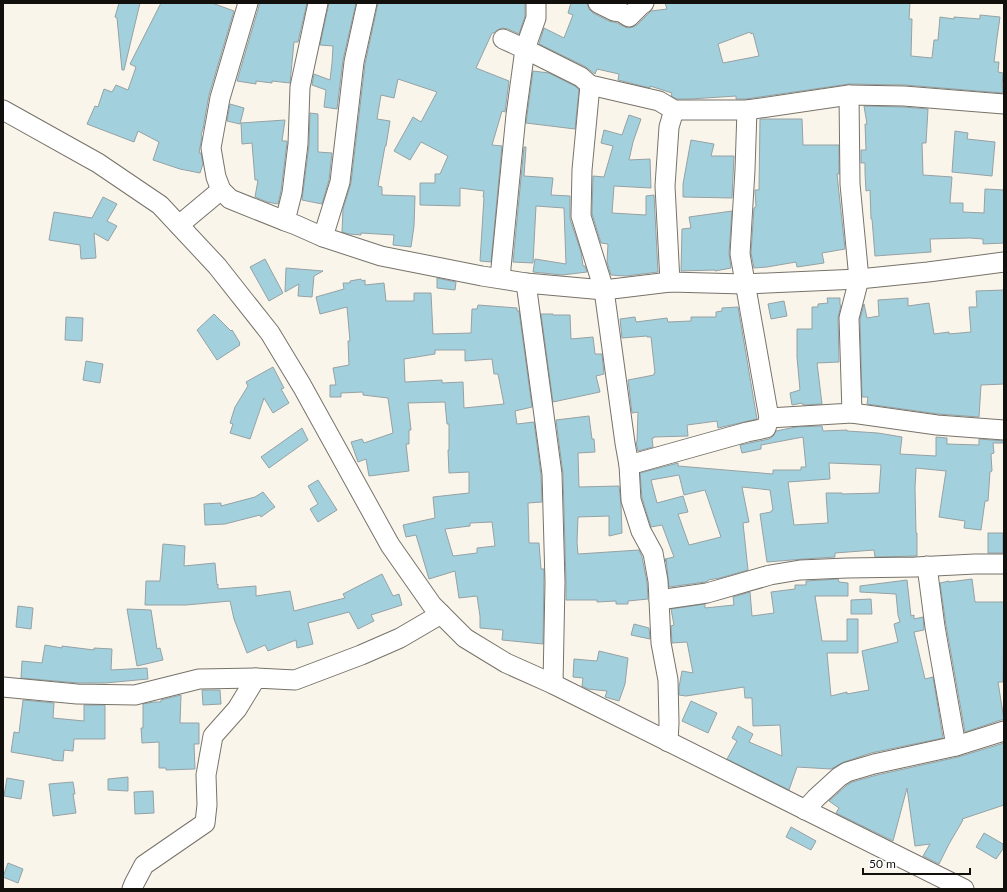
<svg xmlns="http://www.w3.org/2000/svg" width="1007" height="892" viewBox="0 0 1007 892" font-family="Lato,sans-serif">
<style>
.building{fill:#a2d1dd;stroke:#96a1a4;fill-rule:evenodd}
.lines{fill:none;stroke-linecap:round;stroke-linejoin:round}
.minor-casing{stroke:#77736a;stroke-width:21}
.minor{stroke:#fff;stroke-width:19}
</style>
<rect width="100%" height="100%" fill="#faf5eb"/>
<g class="building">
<path d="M119 3H140L124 70H122L117 18 115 17Z"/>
<path d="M161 3H212L234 11 209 95 203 129 201 135 202 136 199 153H201L203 164 200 173 180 169 153 160 159 142 138 131 134 142 87 124 95 106 98 107 104 89 112 92 116 85 128 90 136 67 130 64Z"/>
<path d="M259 3H307L298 42H294L290 83 272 81V83L256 81V84L237 81 259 6Z"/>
<path d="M329 3H356L343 60 337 109 324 107 326 90 312 85 314 74 330 80 332 63 333 46 320 45Z"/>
<path d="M378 3H525V16L519 34 508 29 502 28 497 30 494 33H492L476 68 509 81 505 112 502 111 492 145 502 146 491 262 480 261 484 197H483L484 191 460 188V206L420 205V183H435V174H440L448 156 421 142 410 160 394 151 413 117 421 122 437 92 398 79 394 98 381 95 377 119 390 121 386 146H385L378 186 382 187V195L415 196 414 226 411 247 393 245 394 235 361 233V235L349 234 342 232 343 209 351 183 365 64Z"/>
<path d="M571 3H587L589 9 593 13 609 21 617 23 623 26 628 28 633 27 637 25 651 11 667 9 665 3H910L909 19H912L911 56 932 58 934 40H938L940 17 954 19V17L980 19V15L1000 17 997 38 994 62H999L998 72 1003 73 1002 87H1003V93L905 85 849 84 746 99H736V96L690 99H677L671 96 672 93 650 86V88L618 80 619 74 597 69 595 74 586 67 539 44 544 28 564 38 573 15 568 13ZM750 32 751 34 753 33 759 56 723 63 718 44Z"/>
<path d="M533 71 549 73 575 86 579 90 575 129 526 123Z"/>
<path d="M230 104 244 108 240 124 227 121Z"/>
<path d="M864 106 903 107 928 109 926 143H922L923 175 952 177 950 203H963V212L984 213 985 189 1004 190V243L983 244V239L970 238 930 239 931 252 875 256 872 219H871L870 190 866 191 865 173V163H861V150H866L865 124H867Z"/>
<path d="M310 113 318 114V152L332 153 329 180 322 204 302 200 309 145Z"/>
<path d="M629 115 641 119 633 142 629 160 650 159 651 188 614 186 612 213 646 215V196L654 195 658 272 626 276 611 275 607 262 608 244 601 243 592 214 593 176 604 177 613 146 601 143 604 130 622 135Z"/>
<path d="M760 119H802L803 145H839V174H837L845 249 822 253 824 263 797 267 796 262 767 267 754 268 751 253 754 208 756 207 755 190H759Z"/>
<path d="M285 120 282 141H287V143L281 191 278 204 267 202 255 197 258 180H255L252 143 242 144 241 123Z"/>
<path d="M955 131 968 133 967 139 995 142 992 176 952 172Z"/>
<path d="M691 140 714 144 711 156H734L732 198 683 197V184Z"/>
<path d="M524 147H526L524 176 553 178 551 195 570 196V219L581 252 583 266H585L587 272 562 275 533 272 535 259 566 264 564 208 536 206 533 263 513 262Z"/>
<path d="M103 197 117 204 107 221 117 226 108 241 94 233 96 258 81 259 80 245 49 240 54 212 92 218Z"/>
<path d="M732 211 729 253 731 268 715 271V270L681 271 682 229 691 228 689 217Z"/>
<path d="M265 259 283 293 269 301 250 267Z"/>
<path d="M286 268 323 271 314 276 312 297 298 296 299 284 285 292Z"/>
<path d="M437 278 456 282 455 290 437 288Z"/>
<path d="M361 279 362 281 365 280V285L384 283 386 301H414V293H431L433 334 471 333 472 309H477L478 305 517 308V311H519L532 407 515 411 517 424 534 422 541 475 542 502 528 503 529 543H539L541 569H544L543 644 502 640 503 630 480 628V616L477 596 459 598 455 571 429 579 416 535 406 537 403 525 435 518 433 497 469 493V472L449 473 448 450H449V424H447L445 402 408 403 411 430H409V444H406L409 471 369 476 366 459 358 462 351 442 362 439 364 443 393 433 388 398 363 395V392L341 393V397H330V385H336L333 368 349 365 348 341H350L347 307 320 314 316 297 344 289 343 283H350V281ZM435 350H465V361L492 359 494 374H498L504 404 464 408 463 382 442 383V380L405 382 404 359 435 354ZM492 522 495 546 477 548V553L453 556 445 529 470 526V523Z"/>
<path d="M1004 290V384L981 385 979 417 938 414 867 404 868 397H862L860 319 864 304 867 318 879 316 878 300 908 298V306L929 303 934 334 949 332V334L971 332 969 307H977L976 291Z"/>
<path d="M827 298H840V305H841L838 318 839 362 817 363 822 404 803 405 802 403 792 405 790 393 800 390 797 357V329H812V307H818V304L828 303Z"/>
<path d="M784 301 787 316 771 319 768 304Z"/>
<path d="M738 307 757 419 718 428 717 421 687 425 688 436 654 437V438H652L653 447 638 451 636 442H637L638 412 632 413 628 380 654 375V373H655L651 337H647V336L622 338 620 319 635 317 636 322 667 318 668 322 691 321V317H716V312L722 311V308Z"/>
<path d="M214 314 231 331 232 330 240 343 239 344 240 345 217 360 197 330Z"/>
<path d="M541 314H553V315H570L571 339 593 337 595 354H602L604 374 596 376 600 392 553 402Z"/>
<path d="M66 317 83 318 82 341 65 340Z"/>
<path d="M86 361 103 364 100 383 83 380Z"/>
<path d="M273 367 284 388 281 389 289 403 273 413 264 398 250 439 230 433 233 424 230 423 235 407 248 386 246 382Z"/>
<path d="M589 416 592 439H594L595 452 578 453 579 487 619 486 621 505 622 533 609 536V516L578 517 577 542 578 554 639 550 642 557 647 582 648 599 628 601V604H616V601L597 602V600H566V582L563 474 556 420Z"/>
<path d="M822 426 823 431 847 430V431L878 433 902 437 900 454 936 456V437L947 438V444L979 445V439L1004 441V443H993L994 453 991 454 992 471 990 472 988 501H985L981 530 964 528 965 521 939 517 946 471 916 468 915 488 916 533H917V556L875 557 874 550 835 553V557L804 559 767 562 760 514 771 512V511L773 510 770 490 742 487 749 522 743 523 748 570 720 578 708 580V581L705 582 669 587 666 559V562L665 559 674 557 662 525 651 527 642 498 640 473 678 463V466L773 474V470H801V467H806L803 437 761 445V449L742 453 740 445 769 439 773 436 776 431 796 427ZM829 463 881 465 879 493 842 494V493H826L828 523 794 525 788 482 830 479ZM679 475 684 495 705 490 721 537 689 545 678 514 688 512 683 496 657 503 651 480Z"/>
<path d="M302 428 308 440 269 468 261 457Z"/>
<path d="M318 480 337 510 318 522 310 509 318 504 308 486Z"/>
<path d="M263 492 275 507 261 517 260 515 225 524 205 525 204 504 221 503V506L255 497Z"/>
<rect x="988" y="533" width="15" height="20"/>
<path d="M163 544 185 546 184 566 215 563 217 585 218 584V589L256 586V596L290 591 294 611 345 598 343 594 382 574 393 596 399 594 402 605 371 615 374 621 358 629 349 612 308 623 313 644 297 648 296 640 268 651 265 645 247 653 234 619 230 601 186 605H145L146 581H160Z"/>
<path d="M838 579 839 582 848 583V596H815L822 641H847V619H858V653H827L831 696 847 692V694L869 690 862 651 898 642 894 624 900 622 898 615 896 594 860 592V586L907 580 911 616 914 615V619L923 617 924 630 914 632 925 679 933 677 943 738 871 753 844 762 831 769 797 767 789 790 727 759 737 741 732 738 738 726 753 734 749 742 782 756 780 725 753 726 752 698H745L744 687 686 696 679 695V687L682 671 693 673 687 642 672 643 671 626 674 625 671 609 705 604V608L734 605 733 597 750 592 752 616 774 613 771 592 795 589V585H806V581Z"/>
<path d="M972 579 975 602H1004L1003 682H998L1004 720H1001L965 732 946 625 940 583 949 581V582Z"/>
<path d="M871 599 872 614H851V600Z"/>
<path d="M18 606 33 608 31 629 16 627Z"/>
<path d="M127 609 151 610 157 649 160 648 163 660 137 666Z"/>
<path d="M634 624 649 628 650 639 631 635Z"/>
<path d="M45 645 62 648V646L94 650V648L112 649 111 670 147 668 148 679 105 683H78L21 678 22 661 42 663Z"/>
<path d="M599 651 628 658 625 684 619 701 605 697 607 691 588 689 582 686 583 678 573 677 574 659 597 661Z"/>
<path d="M202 690H220L221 704 203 705Z"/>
<path d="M181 695 180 723H199V744H194L195 769 166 770V768H159V742L142 743 141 728H143V704L154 702H161V700Z"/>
<path d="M23 700 54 703 53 718 84 721V705H105V739H74L73 751 64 750 63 761 52 760V759L11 752 14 732 19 733Z"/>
<path d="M691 701 717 713 708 733 682 721Z"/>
<path d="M1004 743V805L962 819 963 820 949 844 939 864 923 856 930 844 915 846 907 788 893 841 836 813 839 808 829 801 846 786 852 782 877 775 958 757Z"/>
<path d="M128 777V791L108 790V779Z"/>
<path d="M7 778 24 781 21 799 4 796Z"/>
<path d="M73 782 75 794H73L76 813 53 816 49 784Z"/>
<path d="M153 791 154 813 135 814 134 792Z"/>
<path d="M791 827 816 841 811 850 786 837Z"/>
<path d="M984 833 1003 844V849L996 859 976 847Z"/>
<path d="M8 863 23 869 18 883 3 877Z"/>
</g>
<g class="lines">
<g class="minor-casing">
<g id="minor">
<path d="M248 3 220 98 211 148 216 177 221 190 230 199 285 221"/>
<path d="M318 3 300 87 298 144 292 193 285 221 296 225 323 237 381 256 482 276 526 283 604 290 670 282 744 284 859 279 928 272 1004 262"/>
<path d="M598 3 614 11 621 12 629 17 641 5 644 3"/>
<path d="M503 39 525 49 581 77 590 85 659 101 674 110H747L849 95 904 96 1004 104"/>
<path d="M590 85 582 170 581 216 604 290 625 443 629 465 631 500 641 531 653 553 658 581 659 600 707 593 770 575 800 570 847 568 915 567 975 564H1004"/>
<path d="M3 110 98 163 160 205 217 266 270 333 302 386 390 545 432 605 465 638 506 663 553 684 964 889"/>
<path d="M179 225 221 190"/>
<path d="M323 237 340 182 354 62 367 3"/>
<path d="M500 278 516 115 525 49 536 18V3"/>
<path d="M670 282 665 186 669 127 674 110"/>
<path d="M526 283 552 474 555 582 553 684"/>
<path d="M852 413 937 425 1004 430"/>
<path d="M769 418 852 413 849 318 859 279 850 184 849 95"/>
<path d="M629 465 747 432 766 428 769 418 740 254 745 170 747 110"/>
<path d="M927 566 935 627 956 746"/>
<path d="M659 600 661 643 668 680 669 723 668 742"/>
<path d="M3 687 77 694 135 695 199 679 256 678"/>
<path d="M805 810 816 798 839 777 847 772 874 764 956 746 1004 731"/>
<path d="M132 889 134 884 144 865 205 823 207 805 206 775 213 736 237 709 256 678 295 680 361 655 400 638 441 614"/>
</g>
</g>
<use href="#minor" class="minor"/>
</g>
<rect width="1007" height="892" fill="none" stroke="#12100d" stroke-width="8"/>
<path d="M863 868v6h107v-6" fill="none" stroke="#12100d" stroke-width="2"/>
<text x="869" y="868" font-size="12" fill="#12100d" stroke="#ffffff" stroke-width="3" paint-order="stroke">50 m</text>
</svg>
